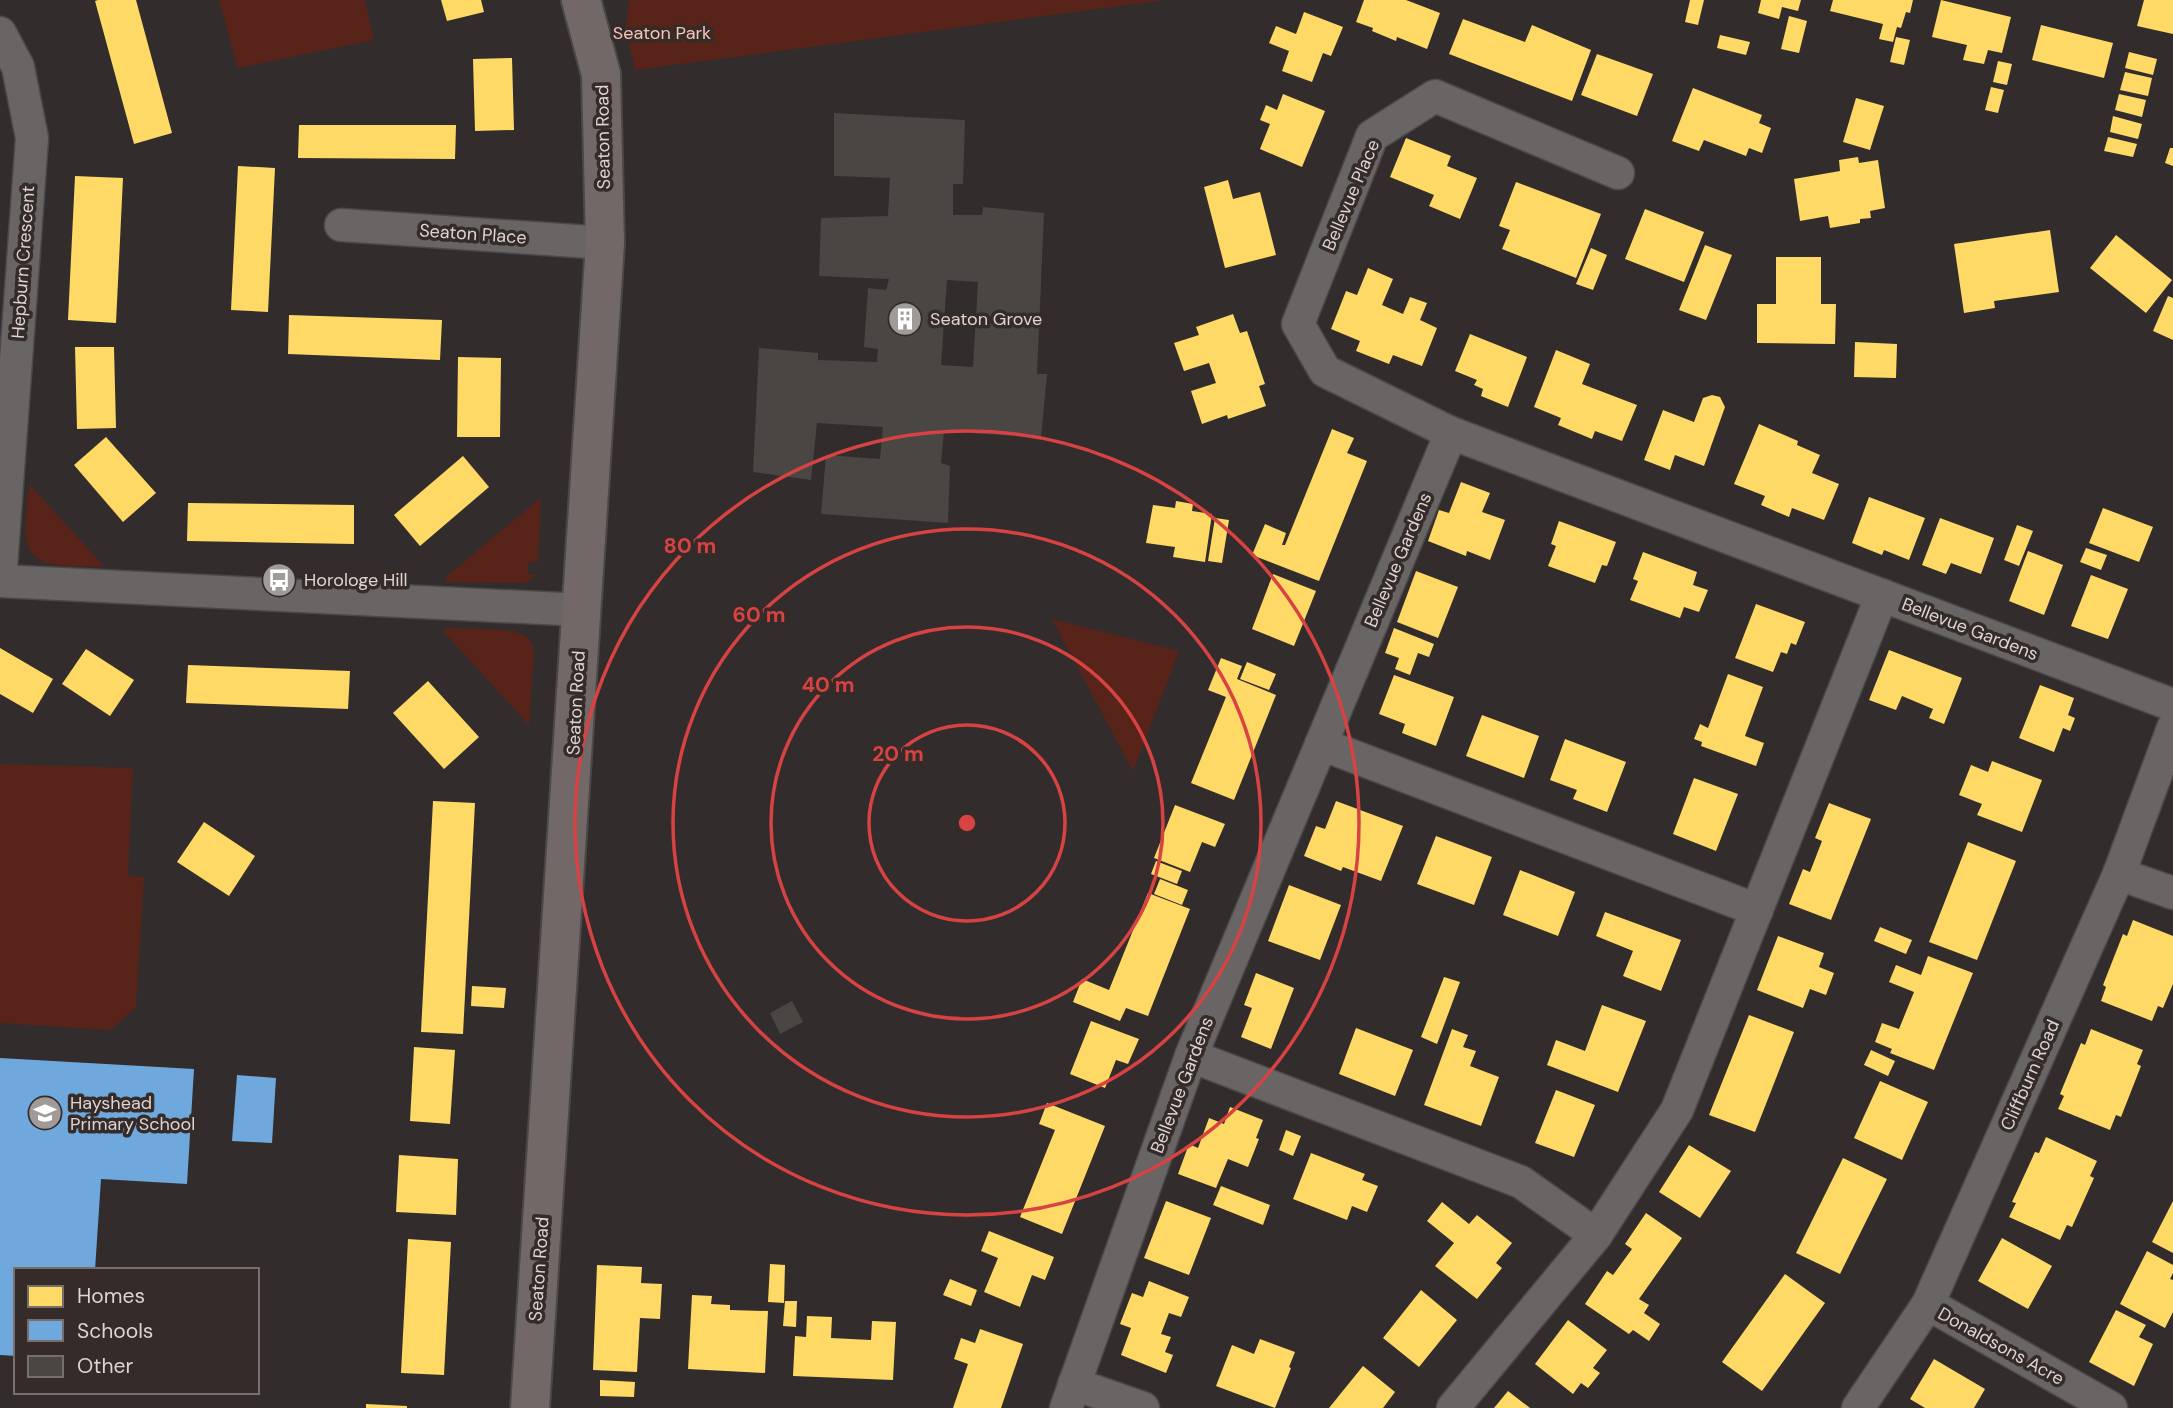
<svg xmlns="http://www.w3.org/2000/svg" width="2173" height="1408" viewBox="0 0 2173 1408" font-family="'DM Sans',sans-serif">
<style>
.green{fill:#58241a}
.homes{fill:#ffd966}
.schools{fill:#6fa8dc}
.building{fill:#494644;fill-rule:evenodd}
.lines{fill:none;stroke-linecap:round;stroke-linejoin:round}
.street-casing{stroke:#4c4847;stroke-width:35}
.secondary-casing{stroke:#4c4847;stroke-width:42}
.street{stroke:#696565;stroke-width:32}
.secondary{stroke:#716867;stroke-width:38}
.ring{fill:none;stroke:#d74242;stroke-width:3.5}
.labels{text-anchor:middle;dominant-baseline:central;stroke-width:7;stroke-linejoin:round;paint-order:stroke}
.park-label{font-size:18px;fill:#fbc6ba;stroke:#352b29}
.street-label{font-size:18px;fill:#dcd5d3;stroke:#352b29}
.poi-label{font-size:18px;fill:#dcd5d3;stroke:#352b29;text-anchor:start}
.centre{fill:#d74242;stroke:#352b29;stroke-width:3.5}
.ring-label{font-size:21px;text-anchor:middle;font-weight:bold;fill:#d74242;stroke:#352b29;stroke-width:7;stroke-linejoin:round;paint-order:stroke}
</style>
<rect width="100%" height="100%" fill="#322d2c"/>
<g class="green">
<path d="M219 0H365L374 40 238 68Z"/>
<path d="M629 0H1165L635 70 626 31Z"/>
<path d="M30 485 103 565 102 567C59 564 21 575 26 518 27 507 27 495 30 485Z"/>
<path d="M539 499 541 500 538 562H528V574L537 575 524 583 447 582 445 578Z"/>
<path d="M1052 619 1179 651 1133 771Z"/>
<path d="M446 628C464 629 514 627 527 637 532 641 533 647 534 653L529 725 444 632Z"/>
<path d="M0 764 133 768 128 876 144 877 136 1007 111 1030 0 1023Z"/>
</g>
<g class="homes">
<path d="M98 0H136L172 133 134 144 95 1Z"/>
<path d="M441 0H481L484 12 447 21Z"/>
<path d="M1364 0H1406L1440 13 1427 49 1397 37 1396 41 1372 31 1373 28 1356 22Z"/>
<path d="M1690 0H1704L1698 25 1685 22Z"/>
<path d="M1761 0H1801L1798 11 1782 7 1779 19 1758 13Z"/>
<path d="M1833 0H1913L1910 13 1906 12 1901 28 1897 27 1893 42 1879 39 1883 24 1830 11Z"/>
<path d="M1941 0 2011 17 2002 53 1988 50 1984 64 1963 60 1967 45 1932 37Z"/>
<path d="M2144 0H2173V34L2137 26Z"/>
<path d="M1304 12 1343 27 1331 56 1323 53 1312 82 1282 71 1289 51 1269 43 1276 26 1296 34Z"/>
<path d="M1789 16 1807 21 1799 53 1781 49Z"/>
<path d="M1463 19 1525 42 1532 25 1591 50 1572 101 1449 54Z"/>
<path d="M2041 25 2113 43 2104 78 2032 60Z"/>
<path d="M1720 35 1750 42 1746 55 1717 48Z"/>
<path d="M1896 37 1910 40 1904 65 1890 62Z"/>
<path d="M2129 52 2157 59 2153 75 2125 68Z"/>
<path d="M1597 54 1653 74 1637 116 1581 95Z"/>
<path d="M512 58 514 130 475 131 473 59Z"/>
<path d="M1998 61 2012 64 2007 85 1993 82Z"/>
<path d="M2125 72 2152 78 2148 96 2120 90Z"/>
<path d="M1991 87 2004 90 1998 113 1985 110Z"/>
<path d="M1693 88 1762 115 1759 123 1771 128 1762 153 1749 148 1746 156 1704 140 1699 151 1672 141Z"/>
<path d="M1283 94 1325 111 1302 167 1260 149 1270 124 1260 120 1266 105 1277 110Z"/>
<path d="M2119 94 2146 100 2142 117 2115 110Z"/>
<path d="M1856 98 1884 106 1870 150 1843 142Z"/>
<path d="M2113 116 2142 124 2138 139 2110 132Z"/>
<path d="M299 125H456L455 159 298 158Z"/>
<path d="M2108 137 2137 144 2133 157 2104 151Z"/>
<path d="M1406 138 1451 156 1447 166 1477 178 1460 219 1429 206 1434 195 1390 177Z"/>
<path d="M2170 148H2173V166L2165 163Z"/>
<path d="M1858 157 1859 163 1878 160 1885 208 1870 211 1871 218 1860 219V223L1830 228 1828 216 1800 221 1794 179 1840 171 1839 160Z"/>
<path d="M238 166 275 168 268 312 231 310Z"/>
<path d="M75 176 123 178 116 323 68 320Z"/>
<path d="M1228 180 1233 199 1260 192 1276 255 1225 268 1204 187Z"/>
<path d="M1516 182 1601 214 1576 278 1502 249 1510 230 1499 226Z"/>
<path d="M1645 209 1704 232 1684 282 1625 259Z"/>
<path d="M2050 230 2059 292 1994 301 1995 308 1964 313 1954 244Z"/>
<path d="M2116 235 2172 280 2146 313 2090 268Z"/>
<path d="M1705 245 1732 255 1706 320 1679 310Z"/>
<path d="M1591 248 1607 255 1593 290 1576 284Z"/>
<path d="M1776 257H1821V304H1836L1835 344 1757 343V304H1776Z"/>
<path d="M1368 268 1393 279 1382 305 1403 314 1410 297 1427 303 1420 320 1437 328 1422 366 1393 355 1389 364 1356 351 1360 341 1331 329 1346 291 1357 295Z"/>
<path d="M2168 296 2173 298V340L2153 331Z"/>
<path d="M1233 314 1240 333 1247 331 1265 384 1259 386 1266 406 1228 419 1227 415 1202 424 1191 391 1216 383 1209 363 1184 371 1174 343 1199 335 1196 327Z"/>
<path d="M289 315 442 320 440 360 288 354Z"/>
<path d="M1470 334 1527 357 1508 407 1481 396 1483 389 1474 385 1477 380 1455 371Z"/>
<path d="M1855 342 1897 344 1896 378 1854 377Z"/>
<path d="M75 347H114L116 428 77 429Z"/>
<path d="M1556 350 1590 364 1582 384 1637 405 1622 441 1595 431 1592 439 1558 425 1561 418 1534 407Z"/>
<path d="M458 357 501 358 500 437H457Z"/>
<path d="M1712 395 1720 397 1725 407 1704 466 1675 455 1670 470 1644 460 1663 410 1694 422 1703 398Z"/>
<path d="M1759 424 1798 441 1797 445 1820 455 1812 473 1839 484 1824 520 1792 508 1789 517 1761 505 1765 496 1734 484Z"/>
<path d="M1332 429 1354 438 1347 453 1367 461 1319 581 1252 555 1265 524 1286 533 1282 545H1285Z"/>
<path d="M106 437 156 493 123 522 74 465Z"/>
<path d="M463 456 489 487 420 546 394 515Z"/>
<path d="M1461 482 1490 493 1482 512 1505 520 1490 560 1467 551 1466 556 1428 541 1439 510 1449 513Z"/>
<path d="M1869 497 1925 518 1909 560 1884 550 1882 555 1852 543Z"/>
<path d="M1176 501 1193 504 1192 511 1212 514 1205 562 1173 557 1175 547 1146 543 1153 505 1175 508Z"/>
<path d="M188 503 354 505V544L187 541Z"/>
<path d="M2103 508 2153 527 2139 562 2089 543Z"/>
<path d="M1215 518 1229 520 1222 563 1208 561Z"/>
<path d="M1940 518 1994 538 1981 574 1951 563 1946 574 1922 565Z"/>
<path d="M1559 521 1616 542 1607 566 1602 565 1595 583 1548 566 1556 546 1551 544Z"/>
<path d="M2017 525 2033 531 2019 566 2004 560Z"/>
<path d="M2086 548 2107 555 2101 570 2080 562Z"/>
<path d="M2028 551 2063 565 2044 615 2009 601Z"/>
<path d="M1643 552 1697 572 1693 585 1708 590 1699 612 1684 607 1680 618 1630 600 1638 581 1633 579Z"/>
<path d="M1416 571 1458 587 1438 638 1397 622Z"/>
<path d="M1273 574 1316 591 1294 646 1252 629Z"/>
<path d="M2091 575 2128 589 2108 639 2071 626Z"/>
<path d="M1756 604 1805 622 1796 645 1791 643 1787 654 1781 652 1773 672 1735 658Z"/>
<path d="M1394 628 1434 644 1429 657 1418 653 1410 675 1395 669 1399 658 1385 653Z"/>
<path d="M0 648 53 679 33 713 0 694Z"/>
<path d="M86 649 134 680 110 716 62 684Z"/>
<path d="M1889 650 1962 678 1944 724 1929 718 1933 709 1902 696 1896 710 1869 700Z"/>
<path d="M1221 658 1242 666 1237 679 1276 695 1234 800 1191 783 1226 697 1208 690Z"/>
<path d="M1247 662 1276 674 1269 690 1240 679Z"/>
<path d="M188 665 350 671 348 709 186 703Z"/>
<path d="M1728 674 1763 687 1745 736 1764 743 1756 766 1701 746 1702 742 1694 739 1700 724 1708 728Z"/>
<path d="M1394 675 1454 697 1436 746 1402 733 1405 724 1379 714Z"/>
<path d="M428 681 479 737 444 769 393 713Z"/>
<path d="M2040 685 2074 698 2068 715 2075 718 2070 731 2063 728 2054 752 2019 738Z"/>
<path d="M1482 715 1539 736 1524 778 1466 756Z"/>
<path d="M1565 739 1626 762 1607 812 1573 799 1577 790 1550 780Z"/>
<path d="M1992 761 2042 780 2022 832 1977 815 1982 804 1959 795 1971 765 1988 772Z"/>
<path d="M1694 778 1738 794 1716 851 1673 834Z"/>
<path d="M433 801 475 803 463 1034 421 1032Z"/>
<path d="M1336 801 1403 826 1381 881 1343 867 1341 871 1304 856 1316 826 1325 829Z"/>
<path d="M1829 803 1871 819 1831 920 1789 904 1803 869 1810 872 1822 841 1815 838Z"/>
<path d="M1175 805 1225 824 1215 847 1202 842 1190 872 1154 858Z"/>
<path d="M204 822 255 856 229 896 177 862Z"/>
<path d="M1436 836 1492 857 1474 905 1417 884Z"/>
<path d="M1968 842 2016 861 1977 960 1929 942Z"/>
<path d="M1156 861 1182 871 1177 884 1151 874Z"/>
<path d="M1520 870 1575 892 1558 936 1503 915Z"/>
<path d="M1160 879 1188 890 1182 905 1154 894Z"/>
<path d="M1289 885 1341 905 1320 960 1268 941Z"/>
<path d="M1148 893 1190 909 1148 1016 1126 1008 1120 1021 1073 1002 1082 979 1109 990Z"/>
<path d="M1605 912 1681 940 1661 991 1623 976 1633 951 1596 936Z"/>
<path d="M2133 920 2173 936V984L2163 1008 2158 1006 2152 1021 2101 1001 2106 987 2103 985 2123 934 2127 936Z"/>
<path d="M1880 927 1912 940 1906 954 1874 941Z"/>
<path d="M1778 936 1824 953 1819 967 1834 973 1826 995 1810 989 1803 1008 1757 990Z"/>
<path d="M1928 956 1973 973 1934 1070 1890 1053 1892 1049 1875 1042 1882 1023 1899 1029 1914 992 1889 982 1896 965 1921 975Z"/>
<path d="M1256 973 1294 988 1271 1049 1241 1037 1252 1008 1244 1005Z"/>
<path d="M1444 977 1460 982 1437 1044 1421 1037Z"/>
<path d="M472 986 506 988 504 1008 471 1006Z"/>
<path d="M1602 1005 1646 1021 1618 1092 1547 1065 1556 1040 1585 1051Z"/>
<path d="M1749 1015 1794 1032 1755 1132 1709 1115Z"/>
<path d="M1091 1021 1139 1039 1128 1064 1116 1060 1105 1088 1070 1074Z"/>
<path d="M1356 1028 1413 1050 1395 1096 1339 1074Z"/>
<path d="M1452 1029 1468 1035 1463 1047 1476 1051 1470 1066 1499 1077 1481 1126 1424 1105Z"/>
<path d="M2091 1029 2143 1050 2137 1064 2141 1066 2121 1117 2116 1115 2110 1130 2058 1109 2064 1096 2060 1094 2081 1043 2085 1045Z"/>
<path d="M414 1047 455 1050 450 1124 410 1121Z"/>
<path d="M1871 1050 1895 1061 1888 1076 1864 1065Z"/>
<path d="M1880 1081 1928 1102 1902 1160 1854 1138Z"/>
<path d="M1556 1090 1595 1105 1574 1157 1535 1143Z"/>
<path d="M1047 1103 1105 1126 1062 1234 1020 1217 1055 1130 1039 1124Z"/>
<path d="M1230 1107 1263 1120 1256 1138 1259 1139 1248 1167 1228 1159 1216 1188 1178 1174 1189 1144 1198 1148 1209 1118 1224 1124Z"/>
<path d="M1286 1130 1301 1136 1293 1156 1279 1150Z"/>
<path d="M2046 1137 2097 1161 2090 1176 2094 1178 2072 1227 2067 1225 2060 1240 2009 1217 2016 1203 2012 1202 2035 1152 2039 1153Z"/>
<path d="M1689 1145 1731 1171 1700 1218 1659 1192Z"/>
<path d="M1311 1153 1365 1174 1362 1180 1378 1186 1367 1212 1352 1206 1347 1220 1293 1199Z"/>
<path d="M399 1155 458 1159 456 1215 396 1212Z"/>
<path d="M1843 1158 1887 1179 1840 1274 1796 1253Z"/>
<path d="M1221 1186 1270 1205 1263 1225 1213 1205Z"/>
<path d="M1166 1201 1211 1218 1189 1275 1144 1258Z"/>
<path d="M2173 1201V1253L2152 1242Z"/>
<path d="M1442 1202 1469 1224 1477 1215 1512 1243 1496 1263 1502 1268 1477 1299 1435 1266 1454 1243 1427 1221Z"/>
<path d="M1646 1213 1682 1238 1639 1299 1649 1305 1644 1313 1660 1324 1649 1341 1633 1330 1629 1334 1585 1304 1607 1271 1613 1275 1632 1249 1625 1244Z"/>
<path d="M989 1231 1054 1257 1045 1280 1032 1275 1020 1307 984 1292 998 1258 981 1251Z"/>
<path d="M2002 1238 2052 1266 2028 1309 1978 1281Z"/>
<path d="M408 1239 451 1242 444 1375 401 1373Z"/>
<path d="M2147 1251 2173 1265V1273L2170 1279 2173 1280V1312L2165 1328 2120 1304Z"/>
<path d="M770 1264 785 1265 784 1303 768 1302Z"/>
<path d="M597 1265 642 1267 641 1283 662 1284 660 1319 640 1318 637 1372 593 1370Z"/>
<path d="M1785 1274 1825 1303 1762 1391 1722 1362Z"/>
<path d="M950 1279 977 1290 971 1306 943 1295Z"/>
<path d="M1149 1281 1189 1297 1181 1317 1169 1313 1161 1334 1171 1337 1165 1352 1173 1355 1166 1373 1121 1355 1131 1328 1120 1324 1132 1293 1143 1297Z"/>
<path d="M1421 1290 1457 1320 1419 1367 1383 1338Z"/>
<path d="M692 1295 712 1296 711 1304 730 1305V1310L768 1311 765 1373 688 1369Z"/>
<path d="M785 1301H797L796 1327 783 1326Z"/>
<path d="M2116 1310 2146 1325 2139 1337 2153 1344 2134 1386 2089 1362Z"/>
<path d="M807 1316 832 1317 831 1338 871 1340 872 1321 896 1322 893 1380 793 1376 795 1336 806 1337Z"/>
<path d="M1568 1320 1607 1350 1593 1368 1600 1373 1588 1388 1581 1383 1573 1394 1535 1364Z"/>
<path d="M980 1329 1023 1344 1001 1408H953L968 1364 954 1359 961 1338 975 1343Z"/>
<path d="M1260 1339 1295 1352 1289 1367 1291 1368 1275 1408 1216 1386 1232 1345 1254 1354Z"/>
<path d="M1934 1359 1985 1389 1974 1408H1925L1910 1399Z"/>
<path d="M1363 1366 1395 1392 1383 1408H1329Z"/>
<path d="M600 1380 635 1382 634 1397 600 1396Z"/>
<path d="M1508 1391 1530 1408H1494Z"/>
<path d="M366 1404 407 1406V1408H366Z"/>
</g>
<g class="schools">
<path d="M0 1058 194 1069 187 1184 101 1179 95 1270H16V1356L0 1355Z"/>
<path d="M237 1075 276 1078 272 1143 232 1141Z"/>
</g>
<g class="building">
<path d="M834 113 965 120 963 184H953V215H982L983 207 1044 213 1037 374H1047L1041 438 944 431 941 463 950 466 948 523 821 514 826 455 880 459 883 427 817 423 811 480 753 472 759 348 818 353V360L877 362 878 349 864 347 868 288 886 290 889 279 819 276 821 218 888 216 890 178 834 176ZM947 280 978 282 973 367 941 365Z"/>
<path d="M792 1001 803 1022 780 1034 770 1013Z"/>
</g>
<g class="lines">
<g class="street-casing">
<g id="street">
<path d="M0 33 18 67 32 138 0 581 582 610"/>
<path d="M341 225 605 243"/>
<path d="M1451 433 1325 371 1298 324 1372 136 1435 96 1618 173"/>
<path d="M1321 744 1757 910"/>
<path d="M2119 874 2173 893"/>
<path d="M1191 1056 1521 1182 1596 1235"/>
<path d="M1928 1304 2111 1408"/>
<path d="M1074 1384 1143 1408"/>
<path d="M1066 1408 1191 1056 1451 433 2173 705"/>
<path d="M1453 1408 1596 1235 1677 1110 1882 595"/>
<path d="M1858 1408 1928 1304 2119 874 2173 728"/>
</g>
</g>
<g class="secondary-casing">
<path id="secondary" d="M530 1408 605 243 601 74 581 0"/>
</g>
<use href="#street" class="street"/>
<use href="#secondary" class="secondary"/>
</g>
<g class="ring">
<circle cx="967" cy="823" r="98"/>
<circle cx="967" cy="823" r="196"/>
<circle cx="967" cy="823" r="294"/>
<circle cx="967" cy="823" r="392"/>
</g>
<defs>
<g id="building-disc" transform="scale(1.75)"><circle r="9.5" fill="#a09a99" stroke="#352b29"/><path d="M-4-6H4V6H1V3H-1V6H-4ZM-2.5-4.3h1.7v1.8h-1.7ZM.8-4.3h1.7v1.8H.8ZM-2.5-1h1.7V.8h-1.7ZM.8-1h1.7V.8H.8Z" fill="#fff"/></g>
<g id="bus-disc" transform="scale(1.75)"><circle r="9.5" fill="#a09a99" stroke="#352b29"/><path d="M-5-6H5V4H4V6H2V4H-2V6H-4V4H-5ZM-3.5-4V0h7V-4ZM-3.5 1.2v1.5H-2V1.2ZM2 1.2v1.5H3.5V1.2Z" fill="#fff"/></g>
<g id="school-disc" transform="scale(1.75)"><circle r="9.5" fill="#a09a99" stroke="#352b29"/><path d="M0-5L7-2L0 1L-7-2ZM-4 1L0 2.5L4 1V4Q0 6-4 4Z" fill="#fff"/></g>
</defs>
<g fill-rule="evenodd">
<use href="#building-disc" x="905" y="319"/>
<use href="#bus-disc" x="279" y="580"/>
<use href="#school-disc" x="45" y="1113"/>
</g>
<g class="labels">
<g class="park-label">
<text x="662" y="33">Seaton Park</text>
</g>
<g class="street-label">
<text transform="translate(603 137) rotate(-91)">Seaton Road</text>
<text transform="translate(1351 195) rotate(-67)">Bellevue Place</text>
<text transform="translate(473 234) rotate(4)">Seaton Place</text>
<text transform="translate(23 262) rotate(-86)">Hepburn Crescent</text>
<text transform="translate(1398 560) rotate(-67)">Bellevue Gardens</text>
<text transform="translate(1970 629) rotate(21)">Bellevue Gardens</text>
<text transform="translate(576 703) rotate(-87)">Seaton Road</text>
<text transform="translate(2030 1075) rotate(-66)">Cliffburn Road</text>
<text transform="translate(1182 1085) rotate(-69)">Bellevue Gardens</text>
<text transform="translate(539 1269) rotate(-86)">Seaton Road</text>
<text transform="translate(2001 1346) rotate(29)">Donaldsons Acre</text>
</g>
<g class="poi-label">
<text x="930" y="319">Seaton Grove</text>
<text x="304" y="580">Horologe Hill</text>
<text x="70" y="1103">Hayshead<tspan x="70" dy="21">Primary School</tspan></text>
</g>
</g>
<circle cx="967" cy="823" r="10" class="centre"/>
<g class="ring-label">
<text x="690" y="553">80 m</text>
<text x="759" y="622">60 m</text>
<text x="828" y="692">40 m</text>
<text x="898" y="761">20 m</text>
</g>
<rect x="14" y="1268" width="245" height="126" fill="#352b29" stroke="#786f6d" stroke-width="2"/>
<rect x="28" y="1286" width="35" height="21" fill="#ffd966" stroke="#786f6d" stroke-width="2"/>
<text x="77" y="1303" font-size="21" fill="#dcd5d3">Homes</text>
<rect x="28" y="1320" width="35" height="21" fill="#6fa8dc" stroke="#786f6d" stroke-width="2"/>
<text x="77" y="1338" font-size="21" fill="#dcd5d3">Schools</text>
<rect x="28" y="1356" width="35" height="21" fill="#494644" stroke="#786f6d" stroke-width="2"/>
<text x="77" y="1373" font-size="21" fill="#dcd5d3">Other</text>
</svg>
